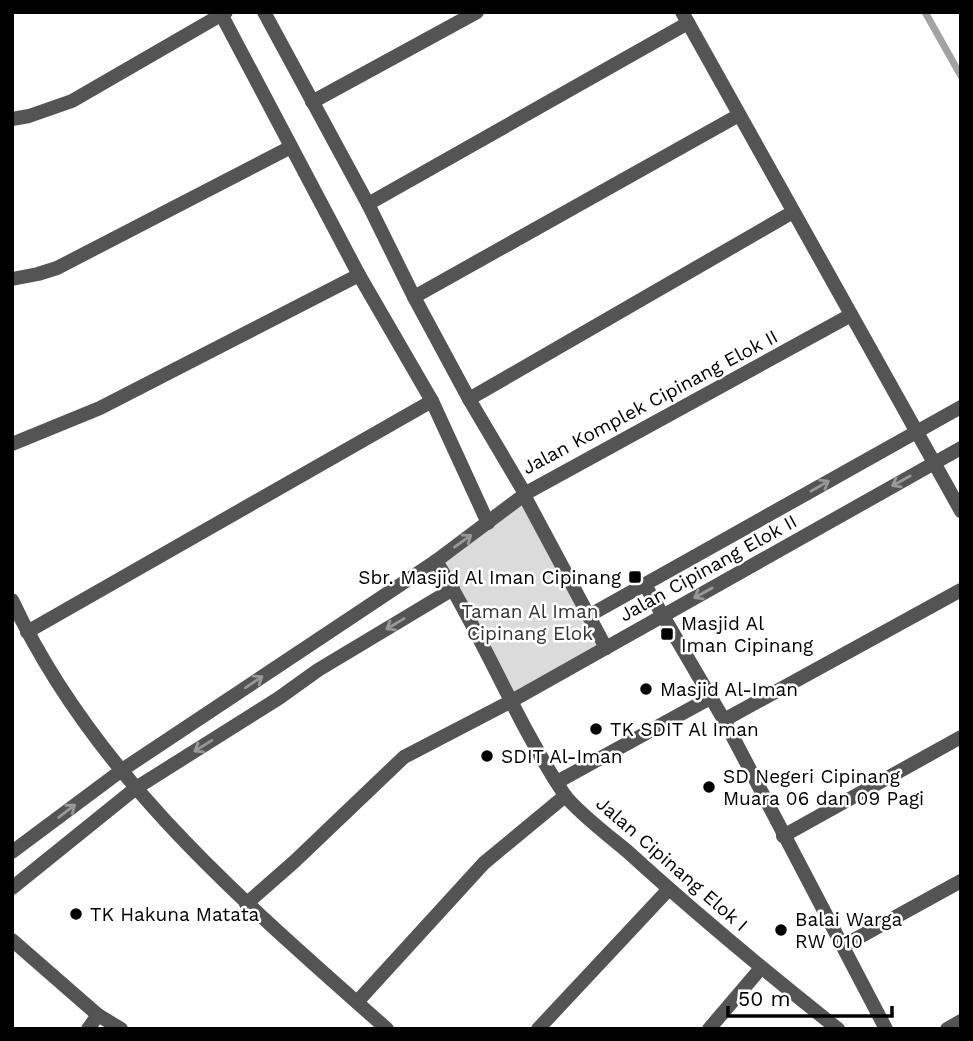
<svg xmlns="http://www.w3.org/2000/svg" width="973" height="1041" viewBox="0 0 973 1041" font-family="'Work Sans',sans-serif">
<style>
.green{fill:#dbdbdb}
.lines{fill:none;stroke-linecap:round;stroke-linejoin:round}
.stream{stroke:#a2a2a2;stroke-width:7}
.street{stroke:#545454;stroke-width:14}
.oneway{stroke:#989898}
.poi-dot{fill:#000;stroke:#fff;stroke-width:2.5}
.labels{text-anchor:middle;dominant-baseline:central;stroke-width:5;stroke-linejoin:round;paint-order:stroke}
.street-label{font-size:19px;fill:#000;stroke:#fff}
.poi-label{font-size:19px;fill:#000;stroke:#fff;text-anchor:start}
.park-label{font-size:19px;fill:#323232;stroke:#fff}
</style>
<rect width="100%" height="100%" fill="#fff"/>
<path class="green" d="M524 501 601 645 510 698 438 560Z"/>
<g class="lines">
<path class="stream" d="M925 12 961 76"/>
<g class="street">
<path d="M220 12 359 275 432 401 488 523"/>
<path d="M264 12 368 204 414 297 469 399 524 492"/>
<path d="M682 12 961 511"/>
<path d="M312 102 477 12"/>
<path d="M12 119 29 116 72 101 226 12"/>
<path d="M368 204 688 23"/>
<path d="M12 279 38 274 57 268 291 147"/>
<path d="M414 297 739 115"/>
<path d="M469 399 793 212"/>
<path d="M12 444 100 408 359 275"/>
<path d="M524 492H528L851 315"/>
<path d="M524 492V495L606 648"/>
<path d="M436 561C483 636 515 720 564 794 575 810 610 837 627 851 695 913 766 972 838 1029"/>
<path d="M645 585 724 720 886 1029"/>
<path d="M12 600C94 776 245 903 387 1029"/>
<path d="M590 615 961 407"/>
<path d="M27 632 432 401"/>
<path d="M724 720 961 590"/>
<path d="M557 782 710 698"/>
<path d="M783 836 961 737"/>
<path d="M12 852 122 770 436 561 524 495"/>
<path d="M12 888 136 788 279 698 318 670 453 589"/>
<path d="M246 904 295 861 404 757 508 703 961 448"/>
<path d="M12 940 98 1015 121 1029"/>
<path d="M843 946 961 881"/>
<path d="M357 1002 484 863 565 796"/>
<path d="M88 1029 98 1015"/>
<path d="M538 1029 669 889"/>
<path d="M709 1029 761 968"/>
<path d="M947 1029 961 1021"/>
</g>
</g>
<defs><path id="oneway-shaft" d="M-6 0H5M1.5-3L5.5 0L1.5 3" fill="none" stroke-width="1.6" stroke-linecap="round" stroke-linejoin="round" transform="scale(1.75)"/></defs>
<g class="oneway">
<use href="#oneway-shaft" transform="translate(901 481) rotate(151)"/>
<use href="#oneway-shaft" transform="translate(820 486) rotate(-30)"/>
<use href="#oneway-shaft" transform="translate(463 541) rotate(-36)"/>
<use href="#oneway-shaft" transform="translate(703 593) rotate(151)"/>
<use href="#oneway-shaft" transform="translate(395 624) rotate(149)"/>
<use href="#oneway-shaft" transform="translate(254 682) rotate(-34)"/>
<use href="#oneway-shaft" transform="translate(203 746) rotate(148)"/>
<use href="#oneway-shaft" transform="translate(67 811) rotate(-37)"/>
</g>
<g class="poi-dot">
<rect x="628" y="570" width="14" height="14" rx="3.5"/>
<rect x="660" y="627" width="14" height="14" rx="3.5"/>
<circle cx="646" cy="689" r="7"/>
<circle cx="596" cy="729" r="7"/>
<circle cx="487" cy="756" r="7"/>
<circle cx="709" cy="787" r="7"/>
<circle cx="76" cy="914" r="7"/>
<circle cx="781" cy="930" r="7"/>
</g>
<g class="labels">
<g class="street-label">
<text transform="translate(650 402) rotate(-28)">Jalan Komplek Cipinang Elok II</text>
<text transform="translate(708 568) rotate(-29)">Jalan Cipinang Elok II</text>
<text transform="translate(672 864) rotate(41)">Jalan Cipinang Elok I</text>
</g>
<g class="poi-label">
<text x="621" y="577" text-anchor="end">Sbr. Masjid Al Iman Cipinang</text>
<text x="681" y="623">Masjid Al<tspan x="681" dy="22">Iman Cipinang</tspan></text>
<text x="660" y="689">Masjid Al-Iman</text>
<text x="610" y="729">TK SDIT Al Iman</text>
<text x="501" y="756">SDIT Al-Iman</text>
<text x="723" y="776">SD Negeri Cipinang<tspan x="723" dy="22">Muara 06 dan 09 Pagi</tspan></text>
<text x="90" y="914">TK Hakuna Matata</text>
<text x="795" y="919">Balai Warga<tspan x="795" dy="22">RW 010</tspan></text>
</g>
<g class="park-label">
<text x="530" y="611">Taman Al Iman<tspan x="530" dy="22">Cipinang Elok</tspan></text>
</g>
</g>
<rect width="973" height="1041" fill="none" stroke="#000000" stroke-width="28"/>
<path d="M728 1006v10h164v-10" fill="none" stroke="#000000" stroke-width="3.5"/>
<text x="738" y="1006" font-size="21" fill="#000000" stroke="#ffffff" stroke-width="5" paint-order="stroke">50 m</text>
</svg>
